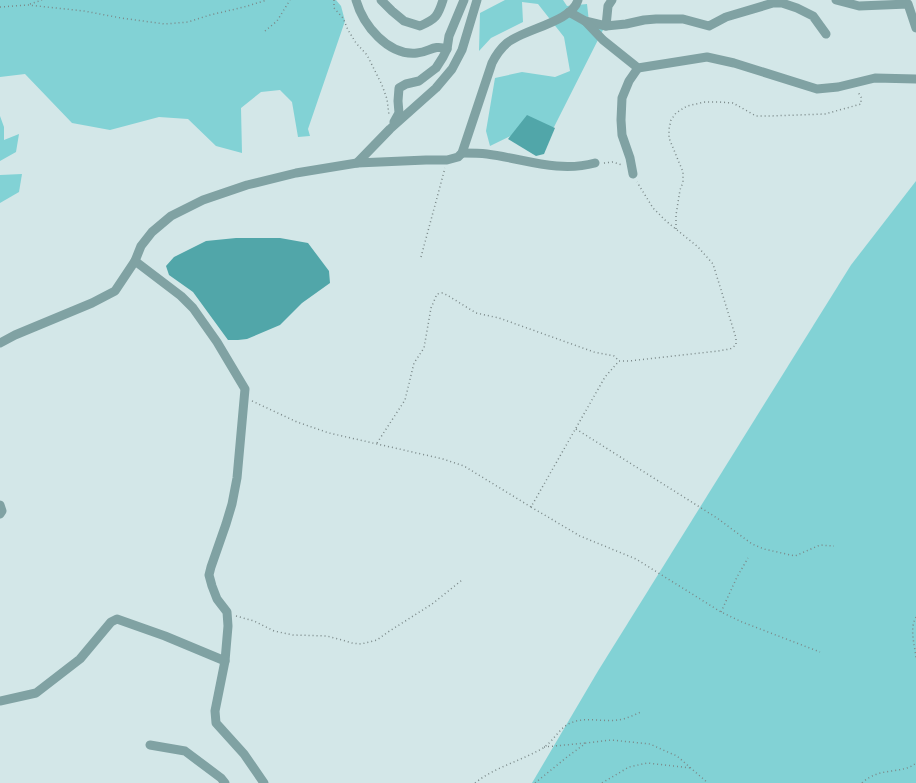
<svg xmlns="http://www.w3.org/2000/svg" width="916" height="783" viewBox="0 0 916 783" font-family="Manrope,sans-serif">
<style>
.green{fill:#82d2d5}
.water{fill:#51a6a9}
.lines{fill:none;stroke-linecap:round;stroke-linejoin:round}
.path{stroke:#7b8989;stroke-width:1.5;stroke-dasharray:1 3;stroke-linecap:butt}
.minor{stroke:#80a2a3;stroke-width:9}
</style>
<rect width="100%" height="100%" fill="#d3e7e8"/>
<g class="green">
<path d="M0 0H336L341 6 345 21 308 129 310 136 298 137 292 102 280 90 261 92 241 108 242 153 216 146 188 119 159 117 110 130 72 123 25 74 0 77Z"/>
<path d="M505 0H563L567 6 587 4 590 31 605 26 554 127H529L490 146 486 131 495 78 522 72 555 77 570 71 564 37 538 4 522 2 523 22 491 38 479 51 480 13Z"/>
<path d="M0 116 4 127V140L19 134 16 152 0 161Z"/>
<path d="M22 174 19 192 0 203V175Z"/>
<path d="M916 181V783H532L598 671 851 265Z"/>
</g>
<g class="water">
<path d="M527 115 555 128 544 154 536 156 508 139Z"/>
<path d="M236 238H280L308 243 329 271 330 283 302 303 280 325 247 339 238 340H228L193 292 169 275 166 266 174 257 206 241Z"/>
</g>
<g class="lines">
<g class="path">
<path d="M334 0V8L343 18 348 30 356 43 367 55 382 85 387 99 389 115"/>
<path d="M30 4 42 0"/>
<path d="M0 7 28 5 84 11 121 18 165 24 188 22 210 15 244 7 267 0"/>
<path d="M265 31 277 21 290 0"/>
<path d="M604 163 613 162 622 165"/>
<path d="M676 229V215L680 190 683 182V172L669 138V129L671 120 676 113 687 106 705 102H719L733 103 756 116H770L825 114 861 104V97L858 92"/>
<path d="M421 257 445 168"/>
<path d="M252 401 297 422 329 433 443 459 464 466 531 507 605 377 619 361H629L718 351 730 349 736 345V338L713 264 698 247 666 221 653 208 637 182"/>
<path d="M576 429 717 518 752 544 764 549 795 556 820 545 834 546"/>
<path d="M377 443 405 400 414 363 424 348 431 308 437 294 442 293 447 295 476 313 499 318 594 352 614 356 618 360"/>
<path d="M531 507 580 536 636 559 721 612 742 622 820 652"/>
<path d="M721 612 737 577 748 558"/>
<path d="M236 616 254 621 274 631 293 635 327 636 342 640 352 643 361 644 377 640 388 632 432 604 462 580"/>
<path d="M916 617C909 630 915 644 916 659"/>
<path d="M544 747 586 743"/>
<path d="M475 783C495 767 521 761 543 748 554 741 560 726 573 722 587 717 603 722 618 720 626 719 634 715 641 712"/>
<path d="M535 783 567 757 586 743 611 740 650 744 663 750 677 756 708 783"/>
<path d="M602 783 629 767 647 763 691 768"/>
<path d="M862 783C880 766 902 775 916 763"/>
</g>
<g class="minor">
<path d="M356 0C363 25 388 56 417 53 430 52 433 44 447 49"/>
<path d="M381 0 392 11 404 21 420 26C436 19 438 16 443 0"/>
<path d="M836 0 859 6 908 4 916 28"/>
<path d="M569 12 585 21 606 26 626 24 644 20 656 19H683L709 26 726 17 773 3H782L797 8 813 16 826 34"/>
<path d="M585 21 603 40 638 68 707 57 734 63 817 89 838 87 875 78 916 79"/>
<path d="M606 26 608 6 612 0"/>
<path d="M394 122 399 113 398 101 399 88 406 84 419 81 436 68 443 57 447 49 449 36 464 0"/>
<path d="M462 153C471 153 479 153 487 154 525 159 558 173 595 163"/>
<path d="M357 163 390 129 436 88 452 69 462 50 477 0"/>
<path d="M633 174 630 158 622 135 621 120 622 98 629 81 638 68"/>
<path d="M135 261 181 296 193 308 217 342 245 389 237 478 232 504 226 524 211 567 209 575 212 586 217 599 227 612 228 626 225 661 215 711 216 723 244 754 264 783"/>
<path d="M0 343 15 335 92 303 115 291 135 261 141 246 152 232 171 216 203 200 247 185 296 173 357 163 426 160H447L458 157 462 153 492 63C496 55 500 49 507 43 524 29 572 22 578 0"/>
<path d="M0 505 2 511 0 514"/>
<path d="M0 701 36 693 80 659 111 622 117 619 165 636 225 661"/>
<path d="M150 745 185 751 221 778 225 783"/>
</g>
</g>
</svg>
